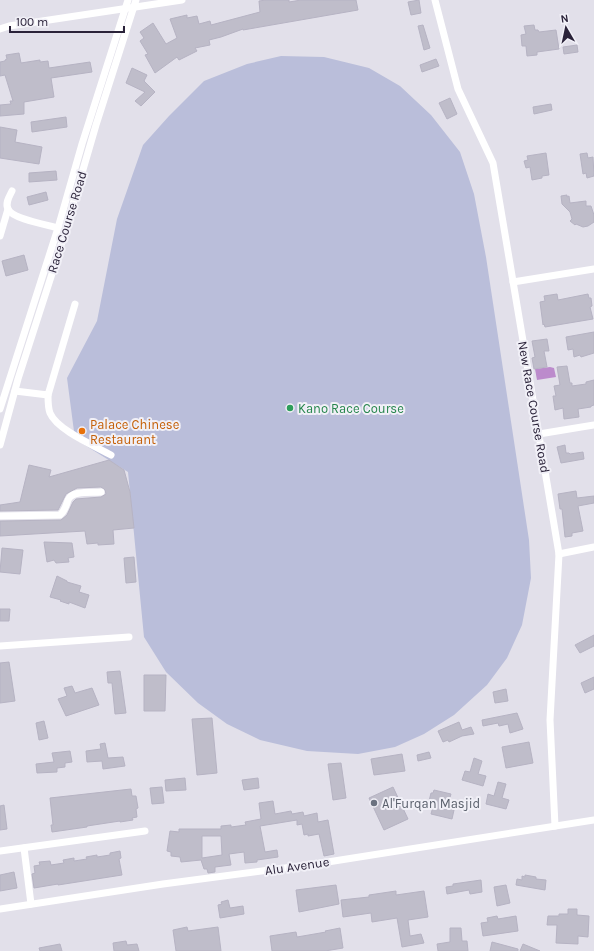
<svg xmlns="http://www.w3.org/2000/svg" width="594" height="951" viewBox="0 0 594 951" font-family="Karla,sans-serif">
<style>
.green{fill:#babeda}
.water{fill:#bc8bcc}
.building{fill:#bfbdca;stroke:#b6b3c3;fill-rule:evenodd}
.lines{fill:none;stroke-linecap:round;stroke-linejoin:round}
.minor{stroke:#fff;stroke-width:7}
.leisure-dot{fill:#2e9e5b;stroke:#f1f0f7;stroke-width:1.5}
.food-dot{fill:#e8710a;stroke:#f1f0f7;stroke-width:1.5}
.worship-dot{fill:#6b7280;stroke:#f1f0f7;stroke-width:1.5}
.labels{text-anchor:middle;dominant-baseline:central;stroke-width:4;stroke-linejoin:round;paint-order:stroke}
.street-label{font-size:13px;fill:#2a2239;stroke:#f1f0f7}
.leisure-label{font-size:13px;fill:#27864d;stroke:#f1f0f7;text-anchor:start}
.food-label{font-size:13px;fill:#c56008;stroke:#f1f0f7;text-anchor:start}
.worship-label{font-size:13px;fill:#5b616d;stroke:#f1f0f7;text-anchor:start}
</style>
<rect width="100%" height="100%" fill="#e2e0ea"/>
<path class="green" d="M281 56 324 57 369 68 400 86 431 115 460 152 474 194 486 257 529 540 531 578 522 625 507 658 487 685 454 715 424 734 395 747 358 754 307 751 260 740 227 724 198 703 166 672 144 637 128 472 75 439 67 378 97 321 117 219 143 145 169 116 204 81 247 64Z"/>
<path class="water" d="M550 367 554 368 556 377 537 380 535 369Z"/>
<g class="building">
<path d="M266 0H289V2L301 0H356L358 10 243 30V29L221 37 209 40 210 45 195 48 197 51 179 60 177 57 155 73 145 55 148 54 140 41 144 38 140 32 153 23 166 44 177 38 170 19 187 15V18L197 16 199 24 210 21 211 25 260 12 259 1Z"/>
<path d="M419 0 421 13 411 15 408 2Z"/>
<path d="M423 25 430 48 424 50 418 26Z"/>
<path d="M534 25 535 30H538L539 32 556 30 559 49 537 52V55L527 56 526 46H522L521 35 526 34 524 26Z"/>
<path d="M577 45 578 52 564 54 563 47Z"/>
<path d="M19 53 21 63 40 60V62L48 61 49 68 90 62 92 72 51 78 54 97 24 102V114L0 116V105L11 104 10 101H13L5 75 0 76V62L5 61V60L7 59 6 55Z"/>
<path d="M436 59 439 66 422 72 420 65Z"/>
<path d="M132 68 147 75 144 81 155 92 141 106 135 101 145 92 126 83Z"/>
<path d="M450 98 457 114 447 119 439 103Z"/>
<path d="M551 104 552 110 534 114 533 107Z"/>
<path d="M66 117 67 127 32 132 31 122Z"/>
<path d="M0 127 17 130 15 142 42 147 39 164 0 158Z"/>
<path d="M546 153 549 175 542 176V178L532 180 530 167 526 168 524 161 528 160 527 156Z"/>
<path d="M587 153 588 158 593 157 594 176 587 178 586 173 583 174 580 154Z"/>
<path d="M56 171 57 180 29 182V173Z"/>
<path d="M46 192 48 200 29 205 27 197Z"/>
<path d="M567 195V197L569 196 570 203 586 201V206H591L594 215V222L588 226 583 227 576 224 575 225 570 221 572 219 570 212 562 204 561 196Z"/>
<path d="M24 255 28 270 6 276 2 261Z"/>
<path d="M557 294 558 300 588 294 589 298H591L592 306 590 307 593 319 545 327 544 324 543 325 540 302 545 301 544 296Z"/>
<path d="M594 332V353L581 357 580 355 574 357 573 349 568 350 566 337Z"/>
<path d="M547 339 549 351H544L547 367 534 369 532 358 535 357 532 341Z"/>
<path d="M567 366 570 383H572V386L586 384V382L594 380V405L591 406V407L578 409 579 417 564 419 563 408 555 410 553 396H556L554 386 560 385 557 367Z"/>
<path d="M565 445 566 453H569L570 454 583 452 584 459 561 463 557 447Z"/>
<path d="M109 460 124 470 130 492 134 528 113 530 114 544 98 545V543L87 544 85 531 0 536V521L61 520 67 515 73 502 76 499 101 497 106 494 105 490 101 487 77 488 66 494 58 510 0 511V505L20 502 29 465 51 470 49 477Z"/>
<path d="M576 491 577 498 594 496V503L578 506 583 531 572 533V536L565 537 562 509H560L558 494Z"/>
<path d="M44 542 72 543 74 557 68 558 69 562 56 563 54 560 47 562Z"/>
<path d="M2 548 23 550 20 574 0 572Z"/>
<path d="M134 557 136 582 126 583 124 558Z"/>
<path d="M57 576 67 581V582L81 586 79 592 89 595 85 608 69 602V604L60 601 61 600 50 597Z"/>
<path d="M0 609H10L9 621H0Z"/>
<path d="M594 635V646L580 653 575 645Z"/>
<path d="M9 662 15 701 0 703V663Z"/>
<path d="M120 671 126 713 115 714 112 683H108L107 672Z"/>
<path d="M144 675H166L165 711H144Z"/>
<path d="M594 677V689L585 693 581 683Z"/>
<path d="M72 686 75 693 92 688 99 705 66 716 58 699 67 696 64 688Z"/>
<path d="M506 689 508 701 495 703 493 692Z"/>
<path d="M517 713 523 729 510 733 508 724 499 726 498 723 483 726 482 720Z"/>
<path d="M212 718 217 773 197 775 192 719Z"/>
<path d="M44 721 48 738 39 740 36 723Z"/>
<path d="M459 722 462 730 471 727 474 734 462 736 449 742 448 740 443 742 438 731Z"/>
<path d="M529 742 533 763 506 768 502 747Z"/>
<path d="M105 743 108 758 123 757 125 766 103 769 102 761 87 762 86 751 101 749 100 744Z"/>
<path d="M70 751 72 762 65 763V767L57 768V772L37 773 36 764 54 762 52 753Z"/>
<path d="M429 752 431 758 418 761 417 755Z"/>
<path d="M402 754 405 771 374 775 371 759Z"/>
<path d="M474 758 482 761 478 774 486 776 483 786 462 780 465 771 470 772Z"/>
<path d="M341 763 346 798 333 800 328 764Z"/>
<path d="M185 778 186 790 166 791 165 780Z"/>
<path d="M258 778 259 788 244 790 242 780Z"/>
<path d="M498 782 506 784 502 798 509 800 506 809 486 804 488 794 494 796Z"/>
<path d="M162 787 164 803 152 804 150 788Z"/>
<path d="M393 787 408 819 384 830 369 798Z"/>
<path d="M131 789 132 796H136L138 808 136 809 137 817 132 818 133 820 120 822V821L87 826V827L52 832 51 825H53L50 798Z"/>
<path d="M434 790 451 794 447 808 454 810 452 819 431 814 434 803 429 801 431 793H433Z"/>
<path d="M273 801 275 814 291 811 292 814 303 812 304 816 317 813 318 822 328 820 334 854 324 856 319 834 308 836V834L304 835 302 824 297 825V820L260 826 265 852 277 850 278 857 257 860V862L245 863 244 852 229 854 231 865 215 867V872L208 873 207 869H204L201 860 181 862 180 857 171 856V852L167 851 170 831 179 832V829H221V826L231 825V827L246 825 245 822 261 819 259 803ZM202 836H221L222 855 202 858Z"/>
<path d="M4 805 7 829 0 830V806Z"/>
<path d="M120 851 121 858 119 859 122 875 58 885V884L34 888 32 874 35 873 34 866 40 865 39 862 50 861 51 865 64 863 63 860 74 858V861L87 859 86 857 97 855V857L110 855V853Z"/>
<path d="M14 872 17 888 0 891V875Z"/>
<path d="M525 875 536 877V879L546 880 545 890 516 885 517 879 522 880V876L525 877Z"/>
<path d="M481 880 482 892 470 894 469 890 447 894 446 887 453 886V884Z"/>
<path d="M336 885 339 904 299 912 296 890Z"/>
<path d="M506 885 510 903 497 906 494 887Z"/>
<path d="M396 891V895L424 891 428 917 408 920 410 936 421 934 424 943 402 947 397 918 372 922 371 913 343 917 341 900 369 897V895Z"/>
<path d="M228 900 230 908 243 906 244 914 220 918 218 905 222 904 221 902Z"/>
<path d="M568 909H577V915L589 916 588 937 578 936V944L556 943 557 925H547L548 916H559V914H568Z"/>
<path d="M497 916 498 919 516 916 518 931 483 936 481 923 488 922 487 918Z"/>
<path d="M187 927 188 931 218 927 221 951H176L173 930Z"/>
<path d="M340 928 343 948 325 951H272L270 936 296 932 297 937 326 932 325 931Z"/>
<path d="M450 928H461L462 941H467L468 951H438L437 944 450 942Z"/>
<path d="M126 941 127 945 137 944 139 951H114L113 943Z"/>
<path d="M492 942 518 949V951H490Z"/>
<path d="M60 944 62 951H40L39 948Z"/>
<path d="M523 944 540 951H520Z"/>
</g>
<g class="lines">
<g class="minor">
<path d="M435 0 458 89 493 163 559 554 550 720 555 826"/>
<path d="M0 29 9 26C67 17 125 9 182 0"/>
<path d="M12 191C9 197 5 203 8 209 12 219 48 225 58 228"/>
<path d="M0 236 8 209"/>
<path d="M513 282 594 269"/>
<path d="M15 391 48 395 75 304"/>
<path d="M48 395C48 401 48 408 50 413 57 430 95 446 111 455"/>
<path d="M0 409 58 228 82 144 128 0"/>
<path d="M539 434 594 425"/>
<path d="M0 445 18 379 59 252 96 125 136 0"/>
<path d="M0 516 60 515C65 511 66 506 68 500 72 490 92 493 101 492"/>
<path d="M559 554 594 547"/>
<path d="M0 646 129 637"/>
<path d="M24 848 31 904"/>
<path d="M0 851 145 831"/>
<path d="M0 909 163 884 315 864 594 820"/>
</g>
</g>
<circle class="leisure-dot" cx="290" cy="408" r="4"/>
<circle class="food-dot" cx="82" cy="431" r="4"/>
<circle class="worship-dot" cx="374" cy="803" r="4"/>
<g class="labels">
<g class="street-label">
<text transform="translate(67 222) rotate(-73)">Race Course Road</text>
<text transform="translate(534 407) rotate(80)">New Race Course Road</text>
<text transform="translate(297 866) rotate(-8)">Alu Avenue</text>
</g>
<g class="leisure-label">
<text x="298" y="408">Kano Race Course</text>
</g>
<g class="food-label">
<text x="90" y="424">Palace Chinese<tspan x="90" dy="15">Restaurant</tspan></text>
</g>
<g class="worship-label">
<text x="382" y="803">Al'Furqan Masjid</text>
</g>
</g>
<g transform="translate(566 28) rotate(351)" stroke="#f1f0f7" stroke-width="3" paint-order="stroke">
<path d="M0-3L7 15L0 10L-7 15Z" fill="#2a2239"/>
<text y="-6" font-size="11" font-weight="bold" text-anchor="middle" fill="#2a2239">N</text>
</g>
<path d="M10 26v6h114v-6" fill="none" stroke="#2a2239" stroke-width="2"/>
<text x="16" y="26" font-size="12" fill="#2a2239" stroke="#f1f0f7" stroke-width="3" paint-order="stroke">100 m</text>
</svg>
